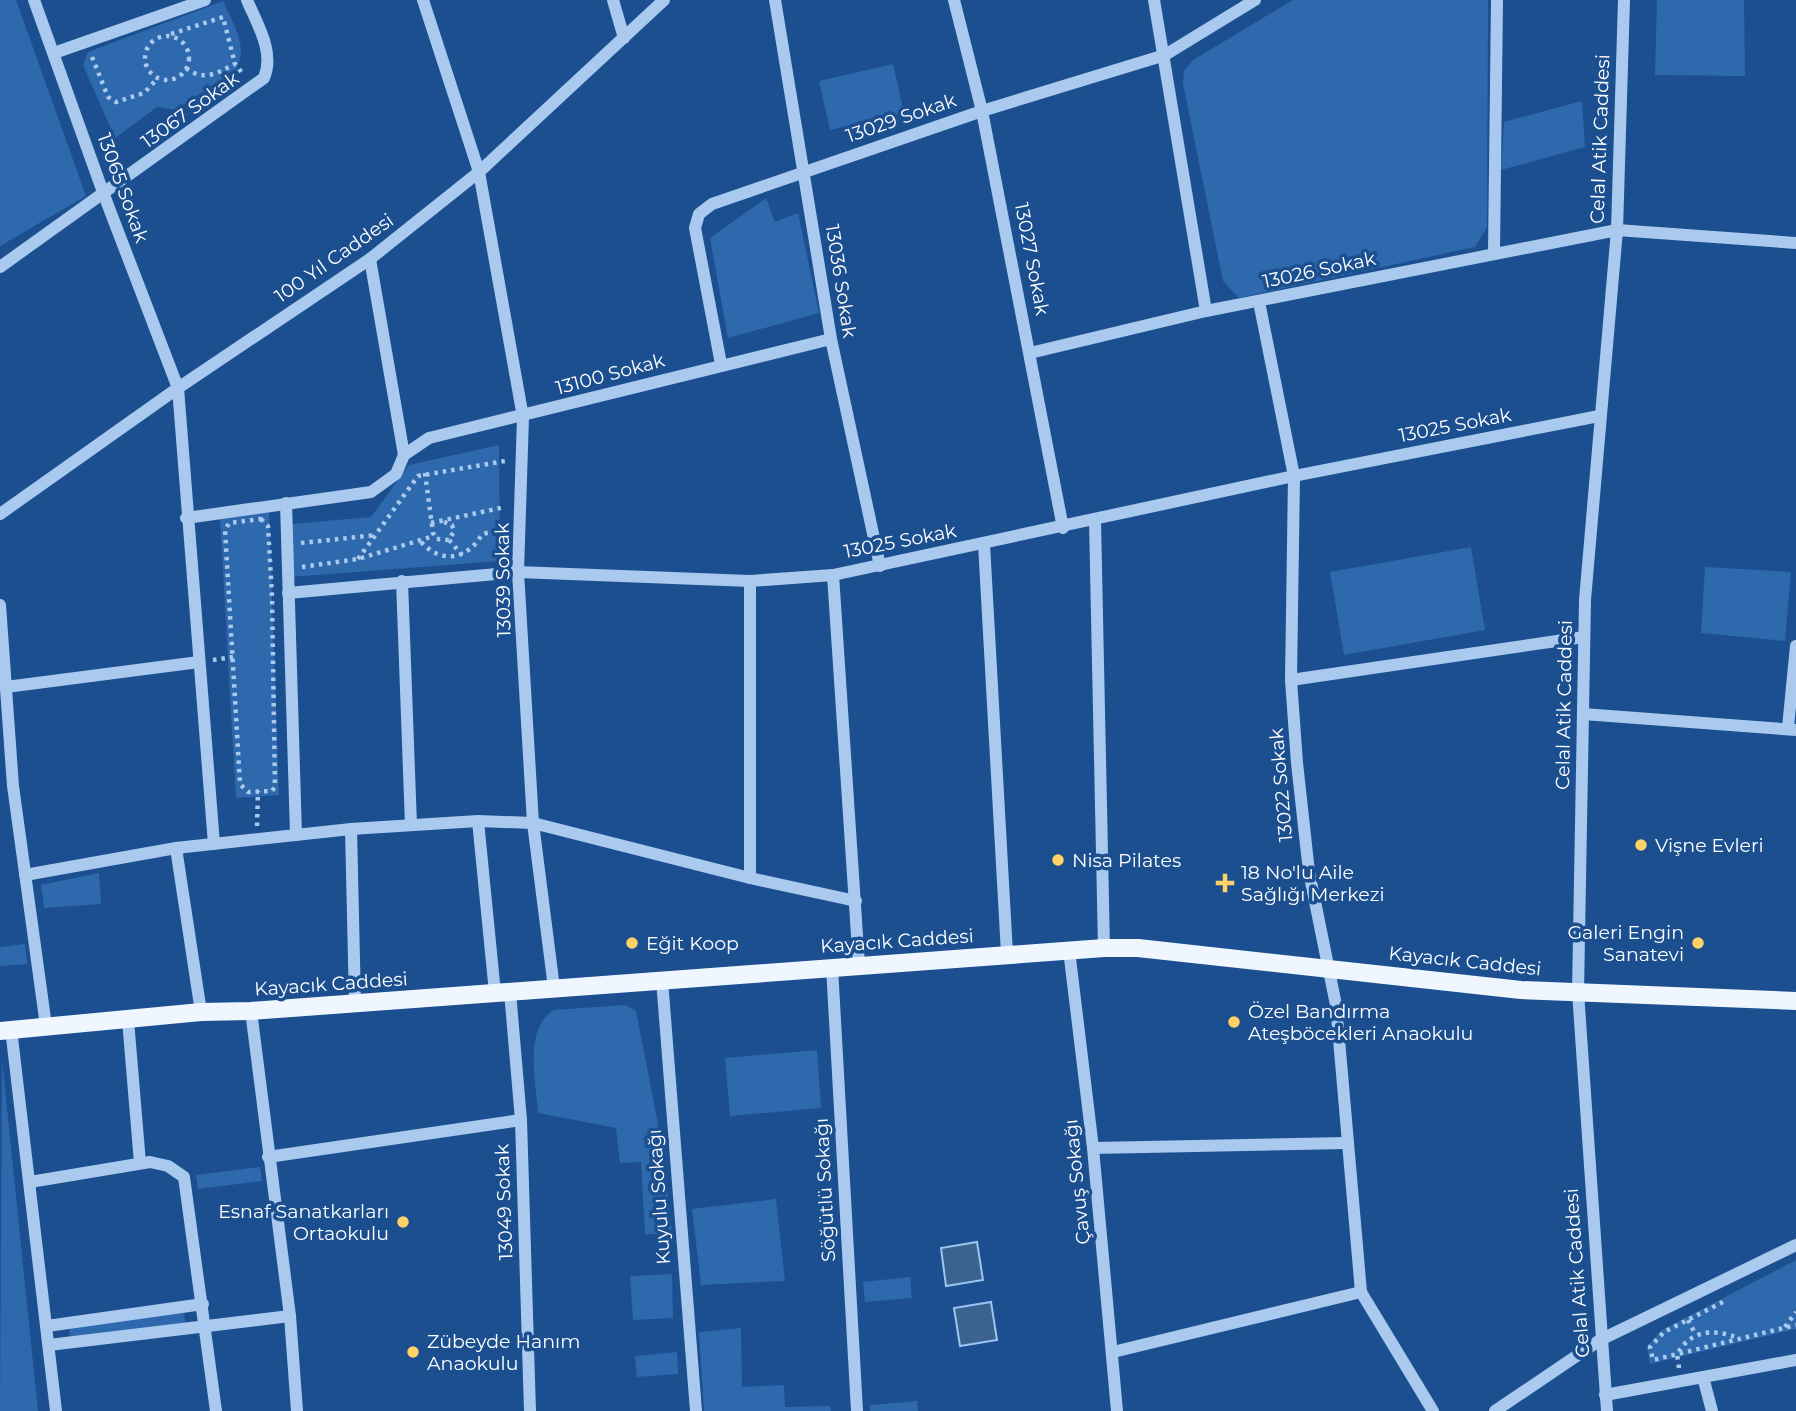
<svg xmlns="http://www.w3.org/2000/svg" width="1796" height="1411" viewBox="0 0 1796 1411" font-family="Montserrat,sans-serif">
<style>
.green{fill:#2e69ad}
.water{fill:#3c6290;stroke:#9cc4f0;stroke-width:2}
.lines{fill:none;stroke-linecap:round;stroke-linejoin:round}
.path{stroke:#a9c9ee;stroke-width:4.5;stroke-dasharray:3.5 5;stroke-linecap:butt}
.minor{stroke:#a9c9ee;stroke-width:12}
.major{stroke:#f0f6ff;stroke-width:18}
.poi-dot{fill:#ffd166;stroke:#1b4f8f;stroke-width:2.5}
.labels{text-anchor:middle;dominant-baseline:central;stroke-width:7;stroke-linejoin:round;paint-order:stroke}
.street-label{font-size:19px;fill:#fff;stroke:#1b4f8f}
.poi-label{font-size:19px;fill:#fff;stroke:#1b4f8f;text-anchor:start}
</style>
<rect width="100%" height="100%" fill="#1b4f8f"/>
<g class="green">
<path d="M0 0H16L86 196 0 246Z"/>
<path d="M1293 0H1488L1487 227 1475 247 1239 298 1223 281 1183 83 1184 71 1193 60Z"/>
<path d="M1657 0H1744L1745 76 1655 75Z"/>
<path d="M223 1C233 24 250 48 235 71L176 110 157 107 115 138 83 65 88 52Z"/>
<path d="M893 64 904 113 830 130 819 81Z"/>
<path d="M1582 101 1585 147 1501 170 1504 122Z"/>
<path d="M766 198 775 222 798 213 819 313 728 338 710 238Z"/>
<path d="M499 445 500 561 290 577 291 524 371 517 409 465Z"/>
<path d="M269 512 279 795 236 798 220 518Z"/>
<path d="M1471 547 1485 630 1344 655 1330 572Z"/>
<path d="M1705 567 1791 572 1785 641 1701 633Z"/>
<path d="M99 873 101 904 44 908 41 885Z"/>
<path d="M25 944 27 964 0 966V947Z"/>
<path d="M625 1005 636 1011 664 1155 672 1234H645L641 1162 620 1163 616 1128 538 1113C536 1083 523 1028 554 1010Z"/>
<path d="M817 1050 821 1108 730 1116 725 1058Z"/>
<path d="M2 1060 38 1411H0Z"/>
<path d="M260 1167 262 1181 198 1189 196 1175Z"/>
<path d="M776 1199 785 1281 701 1285 692 1209Z"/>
<path d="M1796 1260V1329L1650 1364 1647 1346 1662 1330Z"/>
<path d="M672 1274 673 1318 633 1320 630 1276Z"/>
<path d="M910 1277 912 1298 865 1302 863 1282Z"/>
<path d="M184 1311 185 1323 70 1338 69 1327Z"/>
<path d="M741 1328 742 1387 784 1385 785 1407 830 1406 831 1411H704L699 1332Z"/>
<path d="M677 1352 678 1374 637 1377 635 1356Z"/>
<path d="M917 1401 918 1411H870V1405Z"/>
</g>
<g class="water">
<path d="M977 1242 983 1280 946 1286 941 1248Z"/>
<path d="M991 1302 997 1340 960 1346 954 1308Z"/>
</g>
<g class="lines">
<g class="path">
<path d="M171 34 223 17 235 64"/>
<circle cx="167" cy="58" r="22"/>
<path d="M92 57 108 97 116 102 144 93 158 78"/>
<path d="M186 68C204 82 217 73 235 64L243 74"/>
<path d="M425 473 433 533 436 539 449 540 454 531 452 525 442 521"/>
<path d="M261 519 268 526 272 596 275 787 272 791 248 792 240 784 225 530 229 523Z"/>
<path d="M431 523 505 507"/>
<path d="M449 540 462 555"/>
<path d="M421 542C441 564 468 560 482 534L505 529"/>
<path d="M301 543 376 535"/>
<path d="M358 559 418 476 505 461"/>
<path d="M302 567 358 559 434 536"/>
<path d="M213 660 233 657"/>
<path d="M257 826 258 791"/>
<path d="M1723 1302 1664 1332 1650 1347 1653 1360 1796 1325"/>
<path d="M1688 1320 1696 1335"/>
<path d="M1785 1327 1796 1312"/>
<path d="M1679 1368 1677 1354C1692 1329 1713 1329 1739 1338"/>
</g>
<g class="minor">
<path d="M34 0 104 195 178 388 214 844"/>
<path d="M423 0 479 172 523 417 518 572 533 823 554 988"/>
<path d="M613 0 624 38"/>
<path d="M775 0 831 339 880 566"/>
<path d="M954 0 982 111 1063 528"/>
<path d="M1154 0 1206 311"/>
<path d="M54 53 205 0"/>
<path d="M1494 252 1497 0"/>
<path d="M370 259 404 455"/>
<path d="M0 267 264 78C275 52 257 24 247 0"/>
<path d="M1259 302 1294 476 1291 680 1297 763 1309 872 1336 1005 1361 1292 1433 1411"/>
<path d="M1030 353 1206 311 1617 230 1796 243"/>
<path d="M721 364 695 228 699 214 712 204 982 111 1165 55 1255 0"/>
<path d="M286 503 296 835"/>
<path d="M0 514 178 388 370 259 479 172 664 0"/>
<path d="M186 518 371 492 396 474 404 455 429 438 831 339"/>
<path d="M1095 521 1104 948"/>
<path d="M984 544 1007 954"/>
<path d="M833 575 859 965"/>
<path d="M402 581 411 825"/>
<path d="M288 593 518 572 750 581 833 575 1294 476 1599 416"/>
<path d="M0 605 13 786 46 1026"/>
<path d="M1291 680 1584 637"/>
<path d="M6 687 199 662"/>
<path d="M1583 714 1796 730"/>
<path d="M1788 727 1796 646"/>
<path d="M478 821 495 993"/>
<path d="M351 829 355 1003"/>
<path d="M176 848 201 1012"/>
<path d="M25 875 176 848 351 829 478 821 533 823 750 878 856 901"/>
<path d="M750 878V581"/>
<path d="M1069 950 1093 1148 1117 1411"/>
<path d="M832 967 857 1411"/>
<path d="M662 980 696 1411"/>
<path d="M510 992 521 1120 530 1411"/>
<path d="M251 1011 290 1316 297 1411"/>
<path d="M128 1020 140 1163"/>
<path d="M11 1029 56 1411"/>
<path d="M1093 1148 1346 1143"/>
<path d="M268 1157 521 1120"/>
<path d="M30 1182 150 1162 168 1166 184 1177 216 1411"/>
<path d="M47 1326 203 1304"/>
<path d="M49 1345 290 1316"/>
<path d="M1113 1352 1361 1292"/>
<path d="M1703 1377 1712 1411"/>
<path d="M1605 1395 1796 1360"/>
<path d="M1495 1411 1600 1340 1796 1245"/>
<path d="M1607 1411 1578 992 1585 600 1617 230 1624 0"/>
</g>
<path class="major" d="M0 1031 201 1012 251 1011 1104 948H1138L1521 990 1796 1001"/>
</g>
<g class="poi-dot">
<circle cx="1641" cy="845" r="7"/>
<circle cx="1058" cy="860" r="7"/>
<path d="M1221.5 872.5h7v7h7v7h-7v7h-7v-7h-7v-7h7z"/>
<circle cx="632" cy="943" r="7"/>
<circle cx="1698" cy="943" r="7"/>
<circle cx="1234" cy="1022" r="7"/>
<circle cx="403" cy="1222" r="7"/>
<circle cx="413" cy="1352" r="7"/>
</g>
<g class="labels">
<g class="street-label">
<text transform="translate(190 110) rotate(-36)">13067 Sokak</text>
<text transform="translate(901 118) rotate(-19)">13029 Sokak</text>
<text transform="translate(1600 139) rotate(-88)">Celal Atik Caddesi</text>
<text transform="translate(123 188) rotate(70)">13065 Sokak</text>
<text transform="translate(334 258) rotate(-35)">100 Yıl Caddesi</text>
<text transform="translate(1032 259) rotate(79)">13027 Sokak</text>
<text transform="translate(1319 270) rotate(-12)">13026 Sokak</text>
<text transform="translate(841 281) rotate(81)">13036 Sokak</text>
<text transform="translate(610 374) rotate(-15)">13100 Sokak</text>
<text transform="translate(1455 425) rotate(-11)">13025 Sokak</text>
<text transform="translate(900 541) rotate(-11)">13025 Sokak</text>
<text transform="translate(503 580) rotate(-91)">13039 Sokak</text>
<text transform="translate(1564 705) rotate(-89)">Celal Atik Caddesi</text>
<text transform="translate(1281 785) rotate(-95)">13022 Sokak</text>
<text transform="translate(897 941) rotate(-4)">Kayacık Caddesi</text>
<text transform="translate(1465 961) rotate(6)">Kayacık Caddesi</text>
<text transform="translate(331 984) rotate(-4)">Kayacık Caddesi</text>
<text transform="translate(1077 1182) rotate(-96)">Çavuş Sokağı</text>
<text transform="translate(825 1190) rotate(-93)">Söğütlü Sokağı</text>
<text transform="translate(659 1197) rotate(-94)">Kuyulu Sokağı</text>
<text transform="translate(504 1202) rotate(-92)">13049 Sokak</text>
<text transform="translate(1577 1273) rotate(-94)">Celal Atik Caddesi</text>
</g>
<g class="poi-label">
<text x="1655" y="845">Vişne Evleri</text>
<text x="1072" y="860">Nisa Pilates</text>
<text x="1241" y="872">18 No'lu Aile<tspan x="1241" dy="22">Sağlığı Merkezi</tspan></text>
<text x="1684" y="932" text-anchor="end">Galeri Engin<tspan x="1684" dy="22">Sanatevi</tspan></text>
<text x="646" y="943">Eğit Koop</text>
<text x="1248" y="1011">Özel Bandırma<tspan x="1248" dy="22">Ateşböcekleri Anaokulu</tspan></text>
<text x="389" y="1211" text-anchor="end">Esnaf Sanatkarları<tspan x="389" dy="22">Ortaokulu</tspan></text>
<text x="427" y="1341">Zübeyde Hanım<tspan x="427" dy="22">Anaokulu</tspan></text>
</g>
</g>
</svg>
